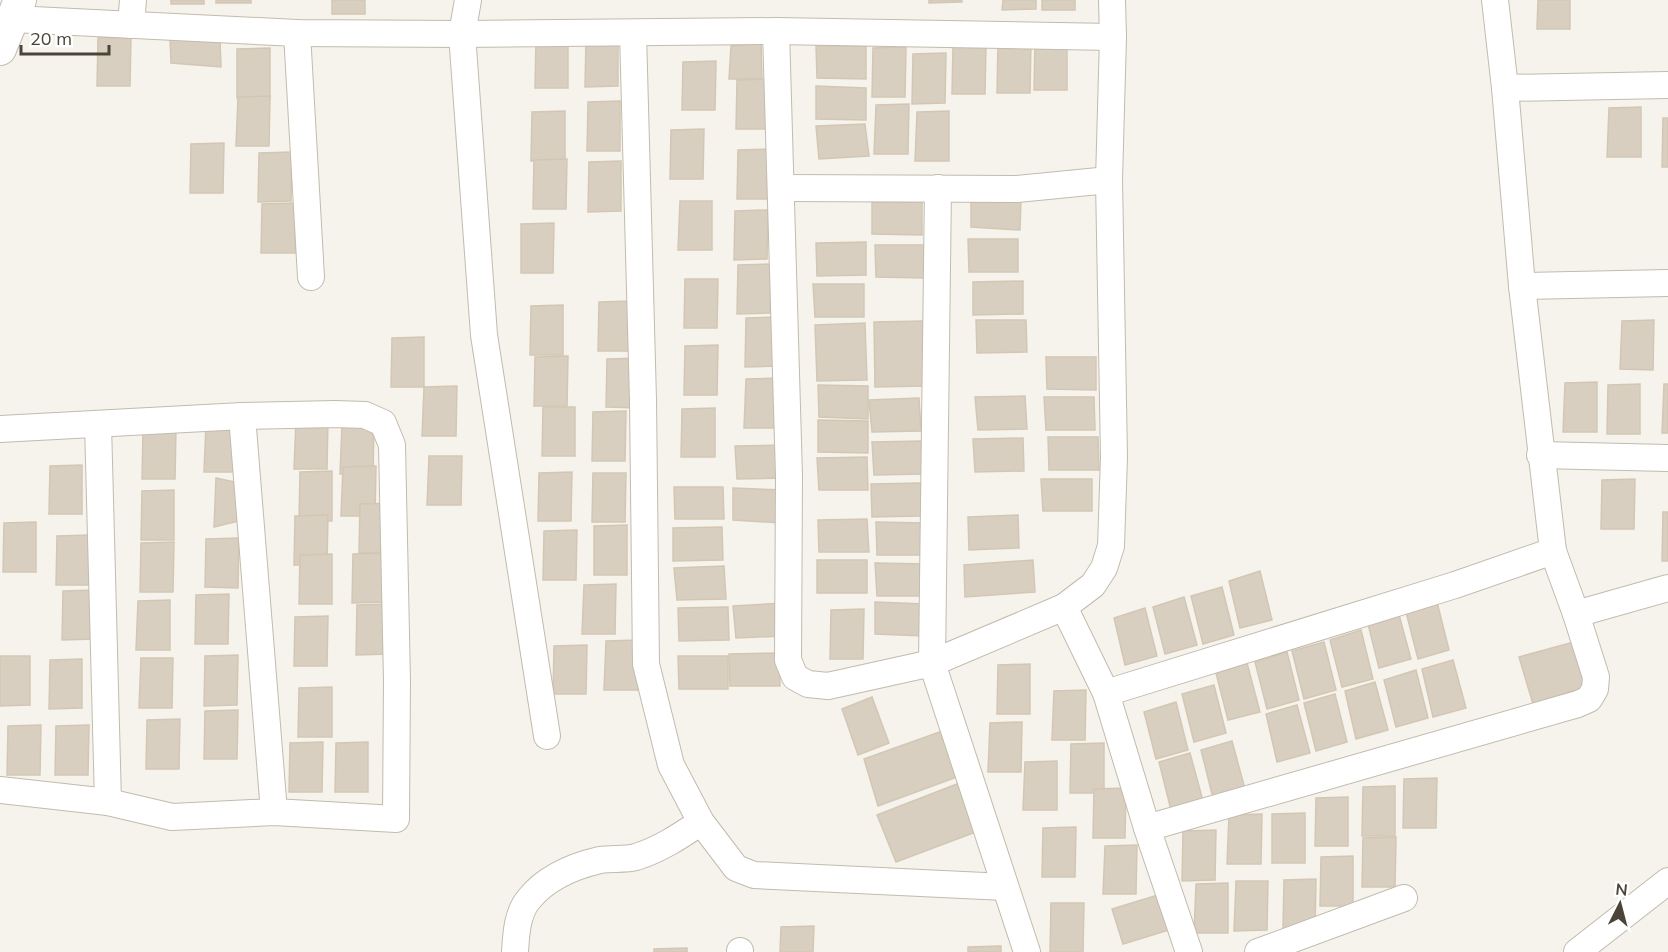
<svg xmlns="http://www.w3.org/2000/svg" width="1668" height="952" viewBox="0 0 1668 952" font-family="Mulish,sans-serif">
<style>
.building{fill:#d8cfc1;stroke:#d3c7b4;stroke-width:1.5}
.lines{fill:none;stroke-linecap:round;stroke-linejoin:round}
.minor-casing{stroke:#c2bbae;stroke-width:28}
.tertiary-casing{stroke:#c2bbae;stroke-width:34}
.minor{stroke:#fff;stroke-width:26}
.tertiary{stroke:#fff;stroke-width:32}
</style>
<rect width="100%" height="100%" fill="#f6f3ec"/>
<g class="building">
<rect x="171" y="0" width="33" height="4"/>
<rect x="216" y="0" width="35" height="3"/>
<rect x="332" y="0" width="33" height="14"/>
<path d="M929 0H962V2L929 3Z"/>
<path d="M1003 0H1036V9L1002 10Z"/>
<rect x="1042" y="0" width="33" height="10"/>
<path d="M1538 0H1570V29H1537Z"/>
<path d="M131 37 130 86H97L98 38Z"/>
<path d="M618 37V86L585 87 586 38Z"/>
<path d="M170 38 220 39 221 67 171 63Z"/>
<path d="M568 38V88H535L536 39Z"/>
<path d="M1067 40V90H1034L1035 41Z"/>
<path d="M761 43 762 79H729L731 46Z"/>
<path d="M1031 43 1030 93H997L998 44Z"/>
<path d="M953 45H986L985 94H952Z"/>
<path d="M816 46H866V79L817 78Z"/>
<path d="M906 47 905 97H872L873 48Z"/>
<path d="M270 48V98H237V49Z"/>
<path d="M946 53 945 103 912 104 913 54Z"/>
<path d="M716 61 715 110H682L683 62Z"/>
<path d="M770 79 769 129H736L737 80Z"/>
<path d="M816 86 866 88V120L816 119Z"/>
<path d="M270 96 269 146H236L238 97Z"/>
<path d="M620 101V151H587L588 102Z"/>
<path d="M909 104 908 154H874L876 105Z"/>
<path d="M1641 107V157H1607L1609 108Z"/>
<path d="M565 111V161H531L532 112Z"/>
<path d="M949 111V161H915L917 112Z"/>
<path d="M1663 118H1668V167H1662Z"/>
<path d="M865 124 869 156 819 159 816 126Z"/>
<path d="M704 129 703 179H670L671 130Z"/>
<path d="M224 143 223 193H190L191 144Z"/>
<path d="M771 149 770 199H737L738 150Z"/>
<path d="M292 152 291 201 258 202 259 153Z"/>
<path d="M567 159 566 209H533L534 160Z"/>
<path d="M621 161V211L588 212 589 162Z"/>
<path d="M971 195 1021 197 1020 230 971 227Z"/>
<path d="M680 201H712V250H678Z"/>
<path d="M872 202H922V235L872 234Z"/>
<path d="M295 203V253H261L262 204Z"/>
<path d="M768 210 767 259 734 260 735 211Z"/>
<path d="M554 223 553 273H521V224Z"/>
<path d="M968 239H1018V272H969Z"/>
<path d="M866 242V275L817 276 816 243Z"/>
<path d="M875 245H925V278L876 277Z"/>
<path d="M771 264 770 313 737 314 738 265Z"/>
<path d="M685 279H718L717 328H684Z"/>
<path d="M1023 281V314L973 315V282Z"/>
<path d="M813 284H864V317H815Z"/>
<path d="M631 301V351H598L599 302Z"/>
<path d="M563 305V355H530L531 306Z"/>
<path d="M779 317 778 366 745 367 746 318Z"/>
<path d="M976 320H1026L1027 352 977 353Z"/>
<path d="M1654 320 1653 370 1620 369 1622 321Z"/>
<path d="M924 321 925 386 875 387 874 322Z"/>
<path d="M865 323 867 380 817 381 815 325Z"/>
<path d="M424 337V387H391L392 338Z"/>
<path d="M718 345 717 395H684L685 346Z"/>
<path d="M568 356 567 406H534L535 357Z"/>
<path d="M1046 357H1096V390L1047 389Z"/>
<path d="M640 358 639 408 606 407 607 359Z"/>
<path d="M778 378 777 428H744L746 379Z"/>
<path d="M1597 382V432H1563L1565 383Z"/>
<path d="M1640 384V434H1607L1608 385Z"/>
<path d="M1664 384H1668V433H1662Z"/>
<path d="M818 385 868 386V419L819 417Z"/>
<path d="M457 386 456 436H422L424 387Z"/>
<path d="M1025 396 1027 429 978 430 975 397Z"/>
<path d="M1044 397H1094L1095 430H1046Z"/>
<path d="M919 398 921 431 872 432 869 400Z"/>
<path d="M543 407H575V456H542Z"/>
<path d="M715 408V457H681L682 409Z"/>
<path d="M626 411 625 461H592L593 412Z"/>
<path d="M328 419 327 469H294L296 420Z"/>
<path d="M818 420 868 421V453L818 452Z"/>
<path d="M239 422 238 472H204L206 423Z"/>
<path d="M374 424 373 474H340L342 425Z"/>
<path d="M176 430 175 479H142L143 431Z"/>
<path d="M1048 437H1098L1099 470H1049Z"/>
<path d="M1023 438 1024 471 975 472 973 439Z"/>
<path d="M921 441 923 474 874 475 872 442Z"/>
<path d="M785 445 787 478 737 479 735 446Z"/>
<path d="M429 456H462L461 505H427Z"/>
<path d="M867 457 868 490H819L817 458Z"/>
<path d="M82 465V514H49L50 466Z"/>
<path d="M376 466 375 516H341L343 467Z"/>
<path d="M332 471V521H299L300 472Z"/>
<path d="M572 472 571 521H538L539 473Z"/>
<path d="M593 473H626L625 522H592Z"/>
<path d="M216 478 235 482 239 521 214 527Z"/>
<path d="M1041 479H1092V511H1043Z"/>
<path d="M1635 479 1634 529H1601L1602 480Z"/>
<path d="M921 483 922 516 872 517 871 484Z"/>
<path d="M674 487H723L724 519H675Z"/>
<path d="M733 488 783 490 782 523 733 520Z"/>
<path d="M174 490V540H141L142 491Z"/>
<path d="M393 503 392 553H359L360 504Z"/>
<path d="M1663 512H1668V561H1662Z"/>
<path d="M328 515 327 565H294L295 516Z"/>
<path d="M1018 515 1019 548 969 550 968 517Z"/>
<path d="M867 519 869 552H819L818 520Z"/>
<path d="M36 522V572H3L4 523Z"/>
<path d="M876 522 926 523 927 555H877Z"/>
<path d="M627 525V575H594V526Z"/>
<path d="M722 527 723 560 673 561V528Z"/>
<path d="M577 530 576 580H543L544 531Z"/>
<path d="M90 535 89 585H56L57 536Z"/>
<path d="M239 538 238 588 205 587 206 539Z"/>
<path d="M174 542 173 592H140L141 543Z"/>
<path d="M386 553 385 602 352 603 353 554Z"/>
<path d="M332 554V604H299L300 555Z"/>
<rect x="817" y="560" width="50" height="33"/>
<path d="M1033 560 1035 592 965 597 964 565Z"/>
<path d="M875 563 926 564V596H877Z"/>
<path d="M724 566 726 599 677 600 674 568Z"/>
<path d="M1260 571 1272 620 1240 628 1229 581Z"/>
<path d="M616 584 615 634H582L584 585Z"/>
<path d="M1222 587 1234 635 1203 644 1191 596Z"/>
<path d="M95 590V639L62 640 63 591Z"/>
<path d="M229 594 228 644H195L196 595Z"/>
<path d="M1184 597 1197 645 1165 654 1153 607Z"/>
<path d="M170 600V650H136L138 601Z"/>
<path d="M875 602 925 604 924 636 875 634Z"/>
<path d="M1437 602 1449 650 1418 659 1406 612Z"/>
<path d="M783 603 785 636 736 638 733 606Z"/>
<path d="M390 604 389 654 356 655 357 605Z"/>
<path d="M728 607 729 640 679 641 678 608Z"/>
<path d="M1145 608 1157 656 1125 665 1114 618Z"/>
<path d="M864 609 863 659H830L831 610Z"/>
<path d="M1398 611 1411 659 1379 668 1367 620Z"/>
<path d="M328 616 327 666H294L295 617Z"/>
<path d="M1361 630 1373 679 1342 687 1330 640Z"/>
<path d="M638 640V690H604L606 641Z"/>
<path d="M1324 642 1336 690 1304 699 1292 651Z"/>
<path d="M1574 642 1589 686 1533 704 1519 657Z"/>
<path d="M587 645 586 694H553L554 646Z"/>
<path d="M1287 652 1299 700 1267 709 1255 662Z"/>
<path d="M779 653 780 686H730L729 654Z"/>
<path d="M238 655 237 705 204 706 205 656Z"/>
<path d="M0 656H30V705L0 706Z"/>
<path d="M678 656H728V689H679Z"/>
<path d="M141 658H173L172 708H139Z"/>
<path d="M82 659V708L49 709 50 660Z"/>
<path d="M1453 660 1466 708 1433 717 1422 669Z"/>
<path d="M1247 663 1260 712 1228 720 1216 673Z"/>
<path d="M1030 664V714H997L998 665Z"/>
<path d="M1416 670 1428 718 1396 727 1384 680Z"/>
<path d="M1375 682 1388 730 1356 739 1345 691Z"/>
<path d="M1214 685 1226 733 1194 742 1182 694Z"/>
<path d="M332 687V737H298L299 688Z"/>
<path d="M1086 690 1085 740H1052L1054 691Z"/>
<path d="M1335 694 1347 742 1316 751 1304 703Z"/>
<path d="M872 697 889 743 858 755 842 709Z"/>
<path d="M1176 702 1188 750 1156 759 1144 712Z"/>
<path d="M1297 705 1310 753 1277 762 1266 714Z"/>
<path d="M238 710 237 759H204L205 711Z"/>
<path d="M180 719 179 769H146L147 720Z"/>
<path d="M1022 722 1021 772H988L990 723Z"/>
<path d="M41 725 40 775H7L8 726Z"/>
<path d="M89 725 88 775H55L56 726Z"/>
<path d="M948 729 965 774 878 806 864 759Z"/>
<path d="M1232 741 1245 789 1213 798 1201 750Z"/>
<path d="M323 742 322 792H289L290 743Z"/>
<path d="M368 742V792H335L336 743Z"/>
<path d="M1104 743V793H1070L1071 744Z"/>
<path d="M1190 753 1203 801 1171 810 1159 762Z"/>
<path d="M1057 761V810H1023L1025 762Z"/>
<path d="M1437 778 1436 828H1403L1404 779Z"/>
<path d="M962 782 981 830 896 862 877 815Z"/>
<path d="M1395 786V836H1362L1363 787Z"/>
<path d="M1126 788 1125 838H1093L1094 789Z"/>
<path d="M1348 797V846H1315L1316 798Z"/>
<path d="M1305 813V863H1272V814Z"/>
<path d="M1262 814 1261 864H1227L1229 815Z"/>
<path d="M1076 827 1075 877H1042L1043 828Z"/>
<path d="M1216 830 1215 880 1182 881 1183 831Z"/>
<path d="M1396 837 1395 887H1362L1363 838Z"/>
<path d="M1137 845 1136 894H1103L1105 846Z"/>
<path d="M1353 856V906H1320L1321 857Z"/>
<path d="M1316 879 1315 929H1283L1284 880Z"/>
<path d="M1236 881H1268L1267 930 1234 931Z"/>
<path d="M1228 883V933H1194L1196 884Z"/>
<path d="M1158 895 1169 930 1123 944 1112 909Z"/>
<path d="M1051 903H1084L1083 952H1050Z"/>
<path d="M814 926 813 952H780L781 927Z"/>
<path d="M1001 946V952H968V947Z"/>
<path d="M687 948V952H654V949Z"/>
</g>
<g class="lines">
<g class="minor-casing">
<g id="minor">
<path d="M468 0 462 34 484 335 547 736"/>
<path d="M13 19 297 33 462 34 776 31 1113 37"/>
<path d="M131 25 133 0"/>
<path d="M776 31 789 476 788 660 795 677 808 684 828 686 932 663 1064 607 1093 585 1104 568 1111 546 1114 457 1109 180 1113 37 1112 0"/>
<path d="M297 33 311 277"/>
<path d="M633 33 643 400 646 664 671 765 701 822 736 868 754 875 1005 887"/>
<path d="M1505 88 1668 85"/>
<path d="M781 188 1017 189 1109 180"/>
<path d="M938 188 932 663 1027 952"/>
<path d="M1522 286 1668 283"/>
<path d="M242 416 274 812"/>
<path d="M98 424 108 802"/>
<path d="M0 429 242 416 335 414 365 415 383 423 392 445 397 681 396 819 274 812 172 817 108 802 0 790"/>
<path d="M1540 455 1668 458"/>
<path d="M1064 607 1106 693 1147 828 1189 952"/>
<path d="M1576 614 1668 588"/>
<path d="M1106 693 1455 585 1553 551"/>
<path d="M1147 828 1578 704 1589 699 1595 689 1596 677 1576 614 1553 551 1522 286 1505 88 1495 0"/>
<path d="M515 952C516 935 517 913 529 899 546 878 574 866 600 860 612 858 625 860 636 857 661 849 680 836 701 822"/>
<path d="M740 952V951"/>
<path d="M1258 952 1404 898"/>
<path d="M1577 952 1668 881"/>
</g>
</g>
<g class="tertiary-casing">
<path id="tertiary" d="M0 49 20 0"/>
</g>
<use href="#minor" class="minor"/>
<use href="#tertiary" class="tertiary"/>
</g>
<g transform="translate(1620 904) rotate(6)" stroke="#ffffff" stroke-width="4.5" paint-order="stroke">
<path d="M0-4.5L10 22L0 15L-10 22Z" fill="#4b4439"/>
<text y="-9" font-size="16" font-weight="bold" text-anchor="middle" fill="#4b4439">N</text>
</g>
<path d="M21 45v9h88v-9" fill="none" stroke="#4b4439" stroke-width="3"/>
<text x="30" y="45" font-size="18" fill="#4b4439" stroke="#ffffff" stroke-width="4.5" paint-order="stroke">20 m</text>
</svg>
